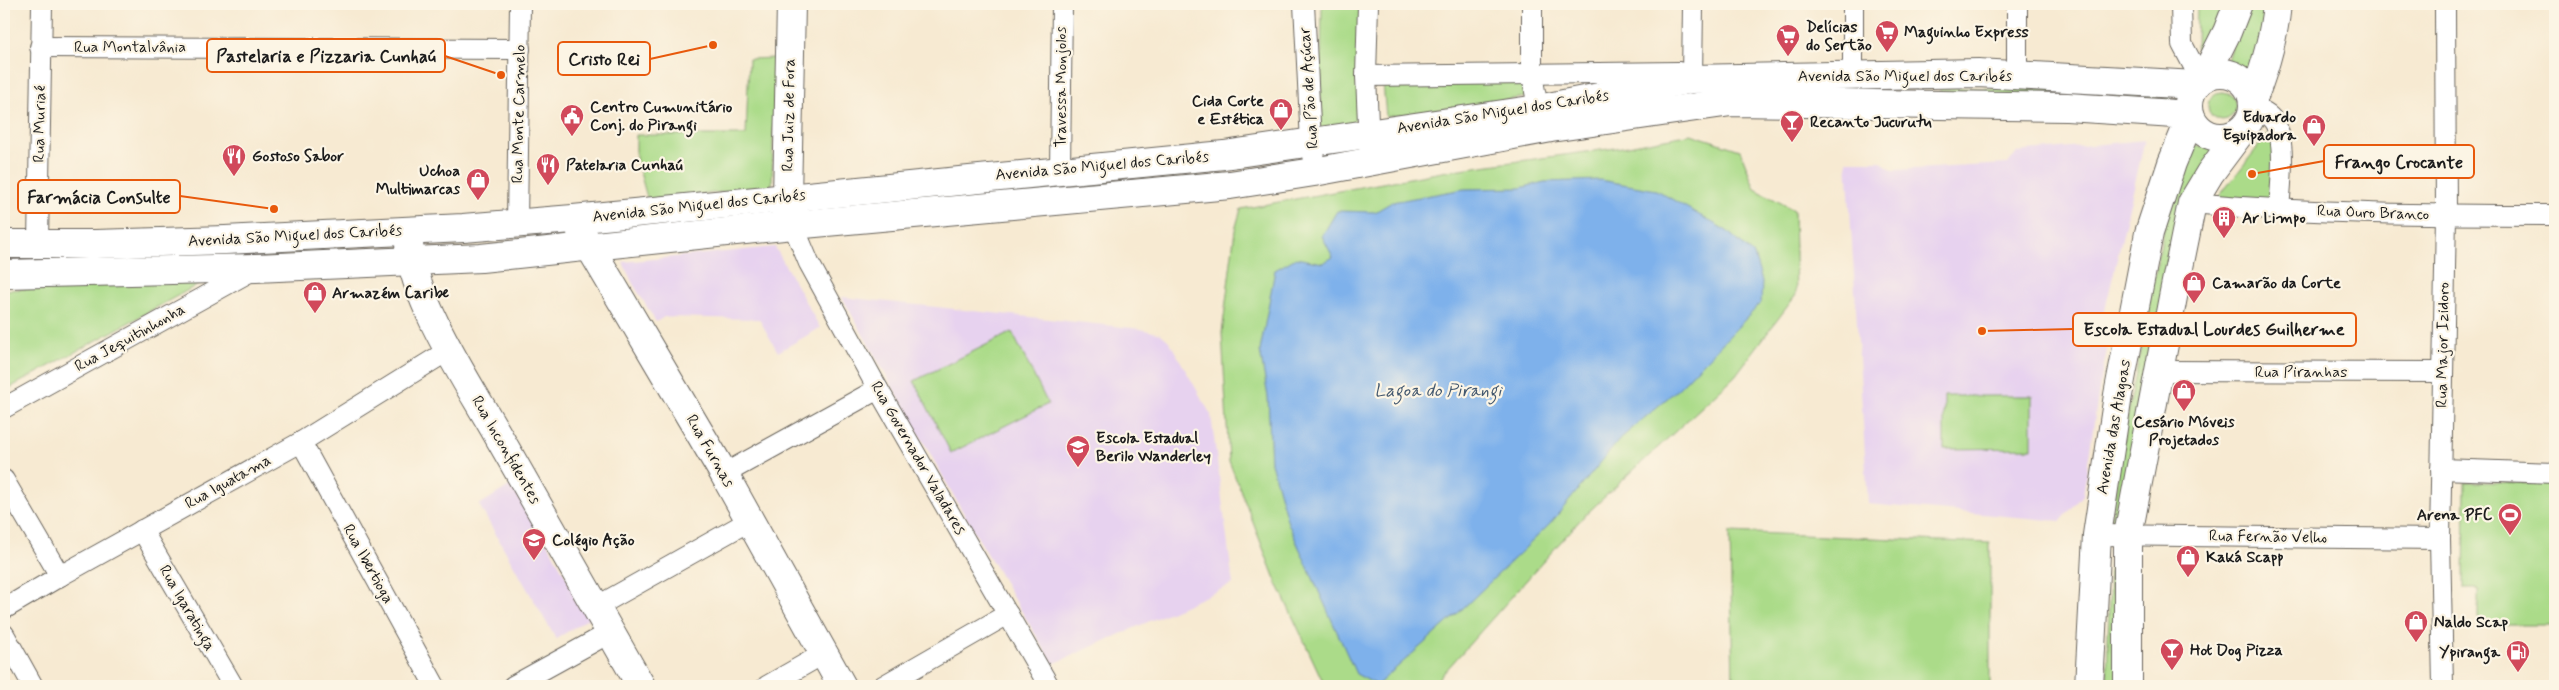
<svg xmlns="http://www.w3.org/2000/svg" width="2559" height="690" viewBox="0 0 2559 690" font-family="Mynerve,sans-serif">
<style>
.built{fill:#e7d2ef}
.green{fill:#abdb89;stroke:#647c52}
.water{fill:#7eb1eb;stroke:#4d6684}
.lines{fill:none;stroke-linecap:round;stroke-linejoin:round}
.street-casing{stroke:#69645c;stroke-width:22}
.secondary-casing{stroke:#69645c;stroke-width:30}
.street{stroke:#fff;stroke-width:20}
.secondary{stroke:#fff;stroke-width:28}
.labels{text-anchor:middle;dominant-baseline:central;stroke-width:4.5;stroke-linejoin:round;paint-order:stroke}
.poi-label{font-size:16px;font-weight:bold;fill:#1c1c1c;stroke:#fcf5e5;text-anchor:start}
.street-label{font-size:16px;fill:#1c1c1c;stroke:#fcf5e5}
.water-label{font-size:18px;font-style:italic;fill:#43586f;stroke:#fcf5e5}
.leader{fill:none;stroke:#e8590c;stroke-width:2}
.callout-dot{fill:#e8590c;stroke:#fcf5e5;stroke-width:2}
.callout{fill:#fcf5e5;stroke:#e8590c;stroke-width:2}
.callout-label{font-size:18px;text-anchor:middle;font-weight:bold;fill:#1c1c1c}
</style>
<rect width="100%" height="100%" fill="#fcf5e5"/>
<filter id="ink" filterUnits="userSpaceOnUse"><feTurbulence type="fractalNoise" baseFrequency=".02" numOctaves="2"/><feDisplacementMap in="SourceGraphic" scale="10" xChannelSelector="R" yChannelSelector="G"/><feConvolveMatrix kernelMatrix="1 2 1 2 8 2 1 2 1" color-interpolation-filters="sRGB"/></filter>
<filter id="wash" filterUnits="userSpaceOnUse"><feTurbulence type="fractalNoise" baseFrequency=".0096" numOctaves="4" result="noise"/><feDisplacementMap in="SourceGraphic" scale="20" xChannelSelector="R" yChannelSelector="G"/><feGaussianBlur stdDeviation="1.12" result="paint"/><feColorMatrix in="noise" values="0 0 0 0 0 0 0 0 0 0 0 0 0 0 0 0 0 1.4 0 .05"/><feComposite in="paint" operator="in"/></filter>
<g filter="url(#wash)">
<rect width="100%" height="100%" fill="#f7ead2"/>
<g class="built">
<path d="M2145 140 2102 323 2106 328 2109 340 2100 383 2083 495 2061 521 1868 504 1847 161H1880L1893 170 2008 164 2017 152Z"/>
<path d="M775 247 820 328 778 352 759 319 664 317 656 322 632 282 623 262Z"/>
<path d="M842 297 1141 329 1161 334 1169 341 1211 415 1233 584 1053 664 968 521Z"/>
<path d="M514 483 589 618 556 639 479 505Z"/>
</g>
<g class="green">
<path d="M1322 4H1361L1360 110 1350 128 1320 129Z"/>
<path d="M2197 4H2228L2202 54 2196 50Z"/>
<path d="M2244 4H2268L2255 80 2225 67Z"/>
<path d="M775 58 772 186 648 201 636 158V135H746L749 59Z"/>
<path d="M1526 78 1527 97 1386 117 1383 83Z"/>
<path d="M1940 88 2100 89 2172 95 2169 108 1939 99Z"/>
<circle cx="2222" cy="106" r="14"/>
<path d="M1691 134 1740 150 1755 189 1794 210 1796 295 1735 376 1582 518 1432 686H1325L1275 579 1229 461 1222 333 1235 230 1241 209 1453 170 1623 147Z"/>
<path d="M2268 134 2274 135 2272 200 2217 199Z"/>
<path d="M2180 146H2221L2195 186 2129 526 2114 527 2111 517 2126 424Z"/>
<path d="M185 280 201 283 4 391V290Z"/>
<path d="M1012 332 1048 404 951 453 914 381Z"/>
<path d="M1944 396H2032V448L1944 449Z"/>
<path d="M2465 482 2555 483V625H2478V589H2464Z"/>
<path d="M1730 532 1990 543V686H1733Z"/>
<path d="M2115 557 2120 686H2112L2107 679 2110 565Z"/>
</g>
<path class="water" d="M1600 180 1656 190 1727 231 1754 255 1762 281 1761 303 1679 388 1620 439 1550 524 1456 615 1377 685 1356 674 1288 523 1271 463 1268 397 1260 351 1275 270 1296 258 1323 263 1333 257 1322 236 1337 211 1375 212 1392 202 1464 189 1520 188 1544 182Z"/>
</g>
<g filter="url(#ink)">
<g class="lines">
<g class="street-casing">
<g id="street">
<path d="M1304 4 1311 143 1316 172"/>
<path d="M1368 4 1366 76 1369 147"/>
<path d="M1532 4V74L1538 109"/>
<path d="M2181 4 2182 44 2201 80"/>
<path d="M40 47 520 49"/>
<path d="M2017 75V4"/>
<path d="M1366 76 1679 72"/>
<path d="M1853 76V4"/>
<path d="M1692 79 1693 4"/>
<path d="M2253 107C2259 110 2266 113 2270 117 2289 134 2280 187 2279 211"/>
<path d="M1060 169 1062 4"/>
<path d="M2192 203C2313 214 2434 215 2555 215"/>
<path d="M517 224 520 4"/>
<path d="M793 225 809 263 878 389 1049 686"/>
<path d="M38 243 42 4"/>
<path d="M2160 371 2441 372"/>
<path d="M4 408 253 270"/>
<path d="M301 442 435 686"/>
<path d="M2441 469 2555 473"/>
<path d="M724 474 878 389"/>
<path d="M4 480 60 576"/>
<path d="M142 530 233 686"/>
<path d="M2097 535 2440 539"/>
<path d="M596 607 749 521"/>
<path d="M4 609 60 576 301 442 449 350"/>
<path d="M4 634 33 686"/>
<path d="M513 686 611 632"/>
<path d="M767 686 823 654"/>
<path d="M883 686 1008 614"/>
<path d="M2443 686 2440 539 2446 215 2445 4"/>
</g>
</g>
<g class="secondary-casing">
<g id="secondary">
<circle cx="2221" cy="105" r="32"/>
<path d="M2204 78 2227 32 2238 4"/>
<path d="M2253 99C2265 68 2274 37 2277 4"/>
<path d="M791 214 787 198 791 4"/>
<path d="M581 232 724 474 842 686"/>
<path d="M4 244H95L225 240 463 228 573 219 1224 155 1538 109 1692 79 1978 73 2196 85"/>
<path d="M409 244C413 300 468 383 496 432 544 517 593 601 641 686"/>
<path d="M4 274 256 268 481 258 793 225 1230 185 1314 172 1551 128 1731 102 2067 107 2190 115"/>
<path d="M2089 686 2097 535 2118 395 2149 233 2172 163 2191 117"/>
<path d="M2128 686V535L2173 297 2192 203 2210 173 2243 129"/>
</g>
</g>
<use href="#street" class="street"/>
<use href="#secondary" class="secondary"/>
</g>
</g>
<defs>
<g id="supermarket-pin" transform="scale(1.25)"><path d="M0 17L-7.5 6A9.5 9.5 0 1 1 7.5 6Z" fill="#d1495b" stroke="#fcf5e5"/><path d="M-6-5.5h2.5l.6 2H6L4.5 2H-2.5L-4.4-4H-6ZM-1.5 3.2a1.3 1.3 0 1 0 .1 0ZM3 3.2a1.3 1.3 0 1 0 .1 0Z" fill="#fff"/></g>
<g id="shop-pin" transform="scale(1.25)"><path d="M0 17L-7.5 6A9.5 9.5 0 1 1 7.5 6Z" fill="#d1495b" stroke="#fcf5e5"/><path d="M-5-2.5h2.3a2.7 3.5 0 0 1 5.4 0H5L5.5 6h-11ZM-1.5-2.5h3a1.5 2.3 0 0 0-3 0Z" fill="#fff"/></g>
<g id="civic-pin" transform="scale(1.25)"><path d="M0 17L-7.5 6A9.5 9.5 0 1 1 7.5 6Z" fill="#d1495b" stroke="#fcf5e5"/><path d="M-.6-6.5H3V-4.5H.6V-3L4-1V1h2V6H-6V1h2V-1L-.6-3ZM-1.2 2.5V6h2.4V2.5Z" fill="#fff"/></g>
<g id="bar-pin" transform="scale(1.25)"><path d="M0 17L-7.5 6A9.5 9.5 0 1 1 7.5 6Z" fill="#d1495b" stroke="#fcf5e5"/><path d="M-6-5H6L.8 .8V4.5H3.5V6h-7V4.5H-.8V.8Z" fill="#fff"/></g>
<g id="restaurant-pin" transform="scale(1.25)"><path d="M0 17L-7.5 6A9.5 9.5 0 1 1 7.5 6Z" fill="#d1495b" stroke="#fcf5e5"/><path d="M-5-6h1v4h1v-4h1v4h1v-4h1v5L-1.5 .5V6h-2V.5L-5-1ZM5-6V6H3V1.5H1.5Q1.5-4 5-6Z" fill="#fff"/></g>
<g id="building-pin" transform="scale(1.25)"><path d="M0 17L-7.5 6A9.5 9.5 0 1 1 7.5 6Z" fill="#d1495b" stroke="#fcf5e5"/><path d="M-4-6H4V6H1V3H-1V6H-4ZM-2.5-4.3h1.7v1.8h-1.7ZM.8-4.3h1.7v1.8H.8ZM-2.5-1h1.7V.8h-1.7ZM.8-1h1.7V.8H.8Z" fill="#fff"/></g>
<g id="school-pin" transform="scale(1.25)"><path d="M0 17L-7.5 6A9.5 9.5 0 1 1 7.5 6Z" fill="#d1495b" stroke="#fcf5e5"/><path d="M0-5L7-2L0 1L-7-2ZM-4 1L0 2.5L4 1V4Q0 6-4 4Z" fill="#fff"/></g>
<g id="stadium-pin" transform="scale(1.25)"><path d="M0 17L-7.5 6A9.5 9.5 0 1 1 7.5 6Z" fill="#d1495b" stroke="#fcf5e5"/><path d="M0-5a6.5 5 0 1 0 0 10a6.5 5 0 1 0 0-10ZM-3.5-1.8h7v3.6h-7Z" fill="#fff"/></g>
<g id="fuel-pin" transform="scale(1.25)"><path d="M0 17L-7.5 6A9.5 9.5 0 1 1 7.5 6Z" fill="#d1495b" stroke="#fcf5e5"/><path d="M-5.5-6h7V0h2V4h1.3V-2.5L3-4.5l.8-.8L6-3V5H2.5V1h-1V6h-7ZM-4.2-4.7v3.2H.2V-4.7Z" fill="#fff"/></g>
</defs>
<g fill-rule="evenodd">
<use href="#supermarket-pin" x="1887" y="32"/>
<use href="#supermarket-pin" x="1788" y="36"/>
<use href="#shop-pin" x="1281" y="110"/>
<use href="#civic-pin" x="572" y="116"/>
<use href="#bar-pin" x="1792" y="122"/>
<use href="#shop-pin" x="2314" y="126"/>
<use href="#restaurant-pin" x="234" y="156"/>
<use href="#restaurant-pin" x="548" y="165"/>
<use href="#shop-pin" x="478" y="180"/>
<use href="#building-pin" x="2224" y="218"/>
<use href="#shop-pin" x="2194" y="283"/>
<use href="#shop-pin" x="315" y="293"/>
<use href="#shop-pin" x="2184" y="391"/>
<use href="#school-pin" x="1078" y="447"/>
<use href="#stadium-pin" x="2510" y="515"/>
<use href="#school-pin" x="534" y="540"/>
<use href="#shop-pin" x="2188" y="557"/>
<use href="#shop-pin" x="2416" y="622"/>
<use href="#bar-pin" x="2172" y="650"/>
<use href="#fuel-pin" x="2518" y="652"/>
</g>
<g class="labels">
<g class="poi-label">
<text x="1806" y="27">Delícias<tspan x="1806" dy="18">do Sertão</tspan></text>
<text x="1904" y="32">Maguinho Express</text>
<text x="1264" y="101" text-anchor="end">Cida Corte<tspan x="1264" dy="18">e Estética</tspan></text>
<text x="590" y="107">Centro Cumunitário<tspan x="590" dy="18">Conj. do Pirangi</tspan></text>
<text x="2296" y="117" text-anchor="end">Eduardo<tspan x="2296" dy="18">Equipadora</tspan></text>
<text x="1810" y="122">Recanto Jucurutu</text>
<text x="252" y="156">Gostoso Sabor</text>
<text x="566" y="165">Patelaria Cunhaú</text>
<text x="460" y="171" text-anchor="end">Uchoa<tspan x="460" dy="18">Multimarcas</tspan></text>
<text x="2242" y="218">Ar Limpo</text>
<text x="2212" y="283">Camarão da Corte</text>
<text x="332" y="293">Armazém Caribe</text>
<text x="2184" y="422" text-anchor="middle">Cesário Móveis<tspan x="2184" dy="18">Projetados</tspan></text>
<text x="1096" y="438">Escola Estadual<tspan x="1096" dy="18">Berilo Wanderley</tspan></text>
<text x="2492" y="515" text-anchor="end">Arena PFC</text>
<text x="552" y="540">Colégio Ação</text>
<text x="2206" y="557">Kaká Scapp</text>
<text x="2434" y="622">Naldo Scap</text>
<text x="2190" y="650">Hot Dog Pizza</text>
<text x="2500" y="652" text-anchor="end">Ypiranga</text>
</g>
<g class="street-label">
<text x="130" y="47">Rua Montalvânia</text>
<text x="1905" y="76">Avenida São Miguel dos Caribés</text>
<text transform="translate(1061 87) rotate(-90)">Travessa Monjolos</text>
<text transform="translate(1309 88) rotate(-94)">Rua Pão de Açúcar</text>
<text transform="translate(1503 112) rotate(-9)">Avenida São Miguel dos Caribés</text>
<text transform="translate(519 114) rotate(-89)">Rua Monte Carmelo</text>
<text transform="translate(789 115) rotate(-89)">Rua Juiz de Fora</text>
<text transform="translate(40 124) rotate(-89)">Rua Muriaé</text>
<text transform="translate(1102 166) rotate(-5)">Avenida São Miguel dos Caribés</text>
<text transform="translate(699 206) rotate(-6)">Avenida São Miguel dos Caribés</text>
<text transform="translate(2373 213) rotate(2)">Rua Ouro Branco</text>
<text transform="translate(295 236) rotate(-3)">Avenida São Miguel dos Caribés</text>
<text transform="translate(130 338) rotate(-29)">Rua Jequitinhonha</text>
<text transform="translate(2443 345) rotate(-89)">Rua Major Izidoro</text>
<text x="2301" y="372">Rua Piranhas</text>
<text transform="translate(2114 427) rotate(-80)">Avenida das Alagoas</text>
<text transform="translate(506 450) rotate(60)">Rua Inconfidentes</text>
<text transform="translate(710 451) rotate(60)">Rua Furnas</text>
<text transform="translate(918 458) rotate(60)">Rua Governador Valadares</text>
<text transform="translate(228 482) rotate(-29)">Rua Iguatama</text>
<text transform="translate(2268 537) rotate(1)">Rua Fernão Velho</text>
<text transform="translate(368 564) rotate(61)">Rua Ibertioga</text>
<text transform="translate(187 608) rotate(60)">Rua Igaratinga</text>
</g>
<g class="water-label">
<text x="1438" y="391">Lagoa do Pirangi</text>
</g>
</g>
<path class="leader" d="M501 75L445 56M713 45L650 59M2252 174L2324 161M274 209L180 196M1982 331L2073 329"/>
<g class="callout-dot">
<circle cx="501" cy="75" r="5"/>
<circle cx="713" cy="45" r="5"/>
<circle cx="2252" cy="174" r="5"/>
<circle cx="274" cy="209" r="5"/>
<circle cx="1982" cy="331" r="5"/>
</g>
<g class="callout">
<rect x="207" y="39" width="238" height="33" rx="5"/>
<rect x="558" y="42" width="92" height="33" rx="5"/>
<rect x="2324" y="145" width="150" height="33" rx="5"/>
<rect x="18" y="180" width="162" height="33" rx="5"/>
<rect x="2073" y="313" width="283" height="33" rx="5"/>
</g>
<g class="callout-label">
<text x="326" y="62">Pastelaria e Pizzaria Cunhaú</text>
<text x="604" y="65">Cristo Rei</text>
<text x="2399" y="168">Frango Crocante</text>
<text x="99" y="203">Farmácia Consulte</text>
<text x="2214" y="335">Escola Estadual Lourdes Guilherme</text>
</g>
<rect width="2559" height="690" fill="none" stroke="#fcf5e5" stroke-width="20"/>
</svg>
